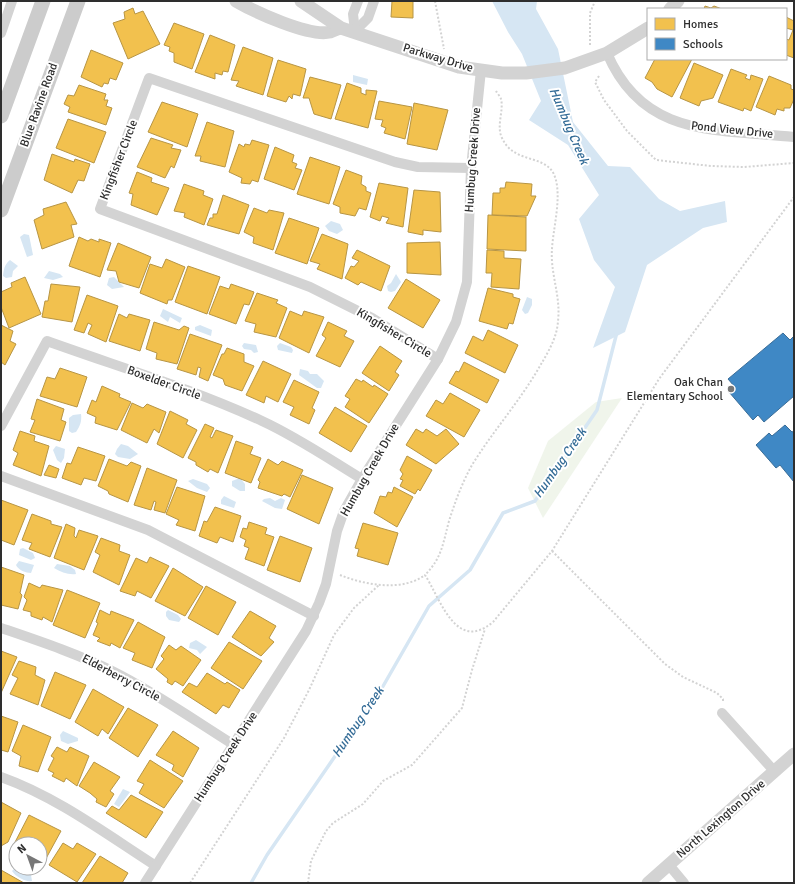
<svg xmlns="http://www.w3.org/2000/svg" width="795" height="884" viewBox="0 0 795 884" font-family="Signika,sans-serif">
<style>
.green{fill:#f0f5eb}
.water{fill:#d6e6f3}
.homes{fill:#f2c14e;stroke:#b79544}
.schools{fill:#3f88c5;stroke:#3a6d98}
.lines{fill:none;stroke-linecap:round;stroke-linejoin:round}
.stream{stroke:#d6e6f3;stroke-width:3.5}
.path{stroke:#d3d3d3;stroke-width:2;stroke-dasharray:2 2;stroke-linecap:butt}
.minor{stroke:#d3d3d3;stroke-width:10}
.tertiary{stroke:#d3d3d3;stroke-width:13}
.secondary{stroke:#ccc;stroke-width:15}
.poi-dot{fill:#777;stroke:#fff;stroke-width:1.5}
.labels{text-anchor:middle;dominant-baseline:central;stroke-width:4;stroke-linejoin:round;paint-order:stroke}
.street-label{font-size:12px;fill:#2e2e2e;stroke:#fff}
.poi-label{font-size:12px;fill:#2e2e2e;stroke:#fff;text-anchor:end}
.water-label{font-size:13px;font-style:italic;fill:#346c97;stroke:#fff}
</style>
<rect width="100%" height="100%" fill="#fff"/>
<path class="green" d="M622 398 543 518 528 488 548 441 596 402Z"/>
<g class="water">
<path d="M492 1H537L536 9 558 49 573 122 608 166 630 167 659 199 680 211 725 201 727 222 703 228 647 265 625 332 593 348 615 287 594 260 579 219 599 195 568 145 529 120 541 101 522 54 508 32Z"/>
<path d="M353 75 368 79 367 85 353 82Z"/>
<path d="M331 221 340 224 343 230 337 234 329 231 325 226Z"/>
<path d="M24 234 29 235 33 255 27 257 20 237Z"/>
<path d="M10 260 18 266 13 271 12 277 6 278 3 276C4 269 4 265 10 260Z"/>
<path d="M49 271 60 274 63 277 53 280 44 278Z"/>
<path d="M396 274 401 282 395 291 391 292 388 291 387 286 391 283Z"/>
<path d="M114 277 124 287 112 289 107 285 109 278Z"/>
<path d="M527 297 532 299V305L528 313 525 314 522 310Z"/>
<path d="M163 309 182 318 180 323 170 317 168 322 160 316Z"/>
<path d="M200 325 212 330 211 336 195 330V327Z"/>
<path d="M244 343 256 345 258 352 254 353 251 350 244 349 242 346Z"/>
<path d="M280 343 291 347 293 350 292 353 278 350 277 346Z"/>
<path d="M300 369 308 371 310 374H317L324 381 321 388H317L299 375Z"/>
<path d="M81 414C82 421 80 426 76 432L72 433 69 431V418L73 415Z"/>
<path d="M121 444 128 446 138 454 130 459 118 457 115 454 117 449Z"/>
<path d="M56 446 65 449 64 458 61 463 57 460 53 450Z"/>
<path d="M240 478 245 484V491H240L232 486V481Z"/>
<path d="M193 479 207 484 210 488 207 492 197 488 188 481Z"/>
<path d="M224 496 236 502 234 508 221 504V500Z"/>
<path d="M270 498 275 501 281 498 285 500 282 509 275 508 262 501 264 499Z"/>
<path d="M23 548 33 553 35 558 31 560 19 555 20 549Z"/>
<path d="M19 561 34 565 31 573C26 573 18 570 16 565Z"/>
<path d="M57 564 70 566 75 570 76 574C68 575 61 572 54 568Z"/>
<path d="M168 610 178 615 181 619 179 622 169 620 166 616V612Z"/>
<path d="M196 640 207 647 200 654 197 650 189 648 190 643Z"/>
<path d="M63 731 78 738V741L68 744 61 741 60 735Z"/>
<path d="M123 789 130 792 119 807 114 804Z"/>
<path d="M16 867 31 875 32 881C25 882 16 877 12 871Z"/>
</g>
<g class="homes">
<path d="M392 1H413V18L391 17Z"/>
<path d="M705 6 711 8 714 6 722 9H704Z"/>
<path d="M133 8 135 14 143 11 160 44 128 59 113 23 125 19 124 12Z"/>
<path d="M786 17 794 21V58L786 55V39L789 40 793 30 786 28Z"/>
<path d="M174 23 204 34 192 69 174 62V53L169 51 170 47 164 45Z"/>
<path d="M210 35 235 45 228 72 223 71 222 75 215 73V79L195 72Z"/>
<path d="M243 47 273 58 263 95 236 86 239 81 231 80Z"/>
<path d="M91 50 123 63 116 80 110 78 108 84 104 83 102 87 81 77Z"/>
<path d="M655 59H692L672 97 657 89 652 82 645 78Z"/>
<path d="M278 60 306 69 300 96 293 94 292 99 289 96 286 102 267 96Z"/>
<path d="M694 63 723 75 713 98 701 101 699 106 680 98Z"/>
<path d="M731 69 747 75 745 78 750 80 751 75 763 79 751 111 744 108 743 111 718 102Z"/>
<path d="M769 76 791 85V89L794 90V99L790 108H784V111L777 109 775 115 756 107Z"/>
<path d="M310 77 341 85 331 119 314 114 309 98H303Z"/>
<path d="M347 83 361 88V93L366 95V90L377 91 368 128 335 119Z"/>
<path d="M79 85 106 94 104 100H108L106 106 112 108 106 125 68 112 70 107 64 104 68 95 74 96Z"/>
<path d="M379 101 412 107 405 139 384 133 386 128 381 126 383 120 375 119Z"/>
<path d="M162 102 198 114 187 147 148 132Z"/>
<path d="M414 103 448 110 437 150 407 144Z"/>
<path d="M68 119 106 132 94 163 56 148Z"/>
<path d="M207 122 234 131 225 167 200 161 201 156H195Z"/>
<path d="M151 138 173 145 171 148 181 150 174 168 171 166 165 178 137 167Z"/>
<path d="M252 140 269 145 258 182 252 180 250 184 241 183 242 178 229 172 239 144 244 147 245 144 250 145Z"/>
<path d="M275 147 294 155 292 162 297 164 295 168 302 170 294 190 264 179Z"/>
<path d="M52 154 74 162 75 159 90 164 84 181 78 180 72 193 44 180Z"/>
<path d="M310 157 340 167 329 204 297 194Z"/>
<path d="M346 170 362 176 361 184 366 187V191L371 193 366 210 359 208 355 216 340 213V207L333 204Z"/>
<path d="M137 172 152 178 151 182 169 188 157 215 131 205 133 194 129 193Z"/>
<path d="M506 182 532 184 531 196H536L527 216 492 215 493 193H500V188H505Z"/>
<path d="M379 183 408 188 403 227 386 223 389 218 382 216 380 221 370 217Z"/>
<path d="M184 184 204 191 203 195 213 199 204 225 184 217 185 213 174 211Z"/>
<path d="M414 190 440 192 441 232 423 230V235L408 232Z"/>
<path d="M223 195 249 205 239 234 207 225 210 218H213V214H217Z"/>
<path d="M66 202 77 224 71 225 74 237 42 249 34 220 44 215 43 209Z"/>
<path d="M254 208 267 213 269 210 284 213 273 250 253 243 254 237 244 232Z"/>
<path d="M488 215 526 217V251L487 249Z"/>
<path d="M289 218 319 228 307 264 275 253Z"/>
<path d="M322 234 348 244 342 279 317 269 320 264 310 261Z"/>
<path d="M79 237 88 241 91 239 99 242V239L111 243 100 277 69 266Z"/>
<path d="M440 242 441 275 407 273V243Z"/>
<path d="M118 243 151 257 139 288 119 282 116 271 107 270Z"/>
<path d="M357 250 390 266 381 291 361 282 358 285 345 278 351 266 354 267 359 261 352 258Z"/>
<path d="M487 250 504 251V258L521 259 519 289 491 287 492 273H486Z"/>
<path d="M166 259 185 267 172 300H168L167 304 140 293 150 264 162 268Z"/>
<path d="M188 266 220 277 207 314 175 302Z"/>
<path d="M25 277 41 314 9 328 1 307V292L12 287 11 283Z"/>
<path d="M406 279 440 300 423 328 388 308Z"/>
<path d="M51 284 80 287 72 322 42 317 45 301H48Z"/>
<path d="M231 284 254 292 249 305 244 304 236 324 209 314 220 286 229 289Z"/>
<path d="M488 288 513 294V297L520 299 513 324 509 323 507 329 479 321Z"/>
<path d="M257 293 278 300 276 303 287 308 276 337 254 332 256 324 245 321Z"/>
<path d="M87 295 118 306 106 342 88 334 92 325 88 323 84 333 74 330Z"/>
<path d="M290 311 302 316 304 311 324 317 309 353 279 338Z"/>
<path d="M119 314 127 318 129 314 150 320 140 351 109 341Z"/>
<path d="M154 322 179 330 184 326 189 328 177 364 156 359 157 353 146 349Z"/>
<path d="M328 322 347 331 344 336 354 341 340 367 316 356 326 338 322 335Z"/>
<path d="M1 325 13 331 10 341 16 344 5 365 1 362Z"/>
<path d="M488 330 518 345 505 373 465 353 473 336 483 341Z"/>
<path d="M190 334 222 345 208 381 199 377 201 368 198 367 196 375 177 369Z"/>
<path d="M380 346 402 361 395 372 399 375 389 391 362 373Z"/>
<path d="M227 348 244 354V362L254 366 242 391 225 385 223 379 213 375 222 354H224Z"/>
<path d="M263 361 291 374 278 402 266 396 264 403 246 395Z"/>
<path d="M464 362 499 380 487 403 449 383 456 371 459 372Z"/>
<path d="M60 368 87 377 77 407 40 396 47 377 55 379Z"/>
<path d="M356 379 362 382 363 380 373 387 374 385 388 394 369 423 345 407 350 399 345 396Z"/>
<path d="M294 380 319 392 312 408 315 410 309 424 290 415 294 407 283 402Z"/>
<path d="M102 386 120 394 119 397 131 402 117 430 95 423 96 417 87 413 92 400 96 402Z"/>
<path d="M450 393 480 410 464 437 426 416 436 400 443 404Z"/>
<path d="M37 399 64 409 61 420 66 422 60 441 30 432 35 420 31 419Z"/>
<path d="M132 403 143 408 147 404 166 412 159 433 154 429 147 443 121 430Z"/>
<path d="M335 407 367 426 351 452 319 433Z"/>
<path d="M170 411 188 420 186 424 197 430 183 458 157 444Z"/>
<path d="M205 424 214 428 210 437 212 438 216 430 233 436 218 473 210 469 208 472 196 465V462L188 458Z"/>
<path d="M416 429 423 433 426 429 437 436 446 429 459 444 436 464 406 445Z"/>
<path d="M20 431 35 436 34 441 49 446 41 476 13 465 18 453 13 450Z"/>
<path d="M236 441 253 447 250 454 261 458 251 483 225 473Z"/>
<path d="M78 447 105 456 96 481 84 478 81 485 62 478 67 463 71 464Z"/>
<path d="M407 456 432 470 420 491 418 489 415 494 400 486 403 480 400 479 403 474 400 470Z"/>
<path d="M109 459 127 466 131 462 141 466 128 502 109 494 108 491 98 486Z"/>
<path d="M268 459 278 465 282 461 303 470 290 497 284 494 282 496 258 488 260 482 258 480Z"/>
<path d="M49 465 59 469 56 478 44 475Z"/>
<path d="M147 468 177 480 165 513 154 510 156 502 154 501 151 510 134 505Z"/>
<path d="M302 475 333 488 319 524 287 509Z"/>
<path d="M177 487 205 496 195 531 176 525 179 520 166 514Z"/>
<path d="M394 487 413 497 397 527 374 513 380 496 386 497 388 492 392 493Z"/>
<path d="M1 500 28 510 14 545 1 540Z"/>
<path d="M215 507 241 516 233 542 220 537 217 543 199 536 204 521 207 522Z"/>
<path d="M32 514 51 521V524L62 527 50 557 29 549 32 543 22 540Z"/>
<path d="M249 522 267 528 265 534 274 537 264 566 245 559 249 548 244 546 246 540 240 537 243 528 247 529Z"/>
<path d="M363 523 398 533 388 565 357 556 359 549 355 548Z"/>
<path d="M66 524 75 528 74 536 76 538 79 530 98 536 84 570 54 558Z"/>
<path d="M280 536 312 548 300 582 267 570Z"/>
<path d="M101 538 120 545 119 551 130 555 119 585 93 572 100 555 95 552Z"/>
<path d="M150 557 169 566 151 598 137 591 135 596 120 591 136 558 147 563Z"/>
<path d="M1 567 24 575 20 593 22 595 18 609 1 605Z"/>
<path d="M173 568 203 587 185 616 155 601Z"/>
<path d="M29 583 40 588 42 585 63 590 52 622 43 617 42 620 31 616V612L23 610 27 600 24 597Z"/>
<path d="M206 586 236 602 218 635 188 618Z"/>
<path d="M67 590 100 603 85 638 53 625Z"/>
<path d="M100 610 110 615 111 611 134 620 120 648 111 643 110 646 97 641 100 638 93 635 98 623 96 622Z"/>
<path d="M250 611 276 626 269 638 274 642 261 656 232 637Z"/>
<path d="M138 622 165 637 152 668 132 660 135 653 123 648Z"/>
<path d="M229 642 262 661 243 689 211 668Z"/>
<path d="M169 645 176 650 181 646 201 660 183 686 175 681 172 685 167 682 168 679 156 669 164 659 161 656Z"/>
<path d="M1 651 17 657 1 693Z"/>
<path d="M19 661 36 667 35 675 45 680 38 705 10 694 18 678 12 675Z"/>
<path d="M55 672 86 685 70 719 41 706Z"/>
<path d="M207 673 225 684 227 682 240 690 229 708 223 705 216 714 182 692 189 683 197 687Z"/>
<path d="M93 689 124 707 108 734 102 729 98 736 75 722Z"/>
<path d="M128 708 158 725 138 757 109 738Z"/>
<path d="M1 716 18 722 8 752 1 750Z"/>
<path d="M23 725 51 737 38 772 19 766 21 756 12 751Z"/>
<path d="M173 731 199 748 183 777 172 770 174 765 156 755Z"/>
<path d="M57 747 67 752 70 747 89 756 77 786 66 778 64 782 52 776 54 773 48 770 54 758 51 756Z"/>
<path d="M150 760 183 781 164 808 139 793 144 784 137 781Z"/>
<path d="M94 762 120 777 110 791 114 794 106 807 96 802 97 799 90 793 79 786Z"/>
<path d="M131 795 163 812 146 838 106 813 112 806 119 810Z"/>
<path d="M1 802 21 813 8 842 1 846Z"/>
<path d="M29 815 61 831 43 864 40 863V844H16V850L12 848Z"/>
<path d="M63 843 73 849 77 843 96 854 77 882 49 865Z"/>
<path d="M100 856 128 873 122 883H82Z"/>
<path d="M1 870 24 883H1Z"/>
</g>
<g class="schools">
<path d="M783 333 790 340 794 336V396L764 422 758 415 753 420 729 392 734 386 728 379Z"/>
<path d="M785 425 792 432 794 431V482L780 465 776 468 756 445 769 433 772 436Z"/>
</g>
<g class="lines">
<path class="stream" d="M251 883 267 855 382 688 429 606 470 570 503 513 535 501 597 410 617 332"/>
<g class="path">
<path d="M435 1 444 49"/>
<path d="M590 45V13L595 1"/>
<path d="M599 76 595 82 604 100 627 131 656 160 711 166 744 167 794 163"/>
<path d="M496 91C497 93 500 96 501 99 504 111 496 126 502 138 514 165 547 153 555 177 562 197 553 229 552 249 550 273 561 296 558 321 557 338 548 352 540 366 520 401 493 431 472 465 462 483 455 502 449 521 443 543 442 558 425 575 441 600 456 653 493 622L552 551 659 379 794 197"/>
<path d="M552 551 665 664 683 677 717 693 723 699V703"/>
<path d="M340 575C365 585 402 592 425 575"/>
<path d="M190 883 284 738 309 690 334 635 354 608 379 585"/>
<path d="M308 883 311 861 326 831 333 823 363 804 383 781 412 765 462 708 472 670 485 629"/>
</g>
<g class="minor">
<path d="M355 31 368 18 374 1"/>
<path d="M355 31 353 14 358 1"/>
<path d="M1 33 12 1"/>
<path d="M607 53C643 138 716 129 794 137"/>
<path d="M438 359 372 318 310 287 100 209 149 78 395 162 418 167 471 168"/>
<path d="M1 426 47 341C119 367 193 389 262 421 297 437 329 459 362 479"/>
<path d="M1 476 148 530 314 616"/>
<path d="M1 628C39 641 78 654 114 672 156 693 194 720 234 745"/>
<path d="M722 713 775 772"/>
<path d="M1 777C57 797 106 834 156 866"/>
<path d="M669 865 684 883"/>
<path d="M145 883 306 631 319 603 326 584 337 531 344 511 362 479 438 359 456 322 467 282 471 168 481 70"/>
</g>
<g class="tertiary">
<path d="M236 1C255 12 309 37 330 32 333 31 337 29 341 28"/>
<path d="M301 1 341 28 459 67 502 73H526L565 68 607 53 648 28"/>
<path d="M670 9 678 1"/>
<path d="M648 883 794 754"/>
</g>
<g class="secondary">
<path d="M1 116 43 1"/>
<path d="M1 210 78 1"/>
</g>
</g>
<circle class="poi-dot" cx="731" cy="389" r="4"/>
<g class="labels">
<g class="street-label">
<text transform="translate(438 58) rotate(17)">Parkway Drive</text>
<text transform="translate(39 105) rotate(-70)">Blue Ravine Road</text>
<text transform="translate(732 130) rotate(6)">Pond View Drive</text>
<text transform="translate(119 160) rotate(-69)">Kingfisher Circle</text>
<text transform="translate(473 160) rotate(-86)">Humbug Creek Drive</text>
<text transform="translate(394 333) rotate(31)">Kingfisher Circle</text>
<text transform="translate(164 383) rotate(20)">Boxelder Circle</text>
<text transform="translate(370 470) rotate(-60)">Humbug Creek Drive</text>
<text transform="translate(121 678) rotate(28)">Elderberry Circle</text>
<text transform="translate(226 757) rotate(-57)">Humbug Creek Drive</text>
<text transform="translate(721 819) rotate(-41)">North Lexington Drive</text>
</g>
<g class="poi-label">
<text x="723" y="382">Oak Chan<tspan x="723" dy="14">Elementary School</tspan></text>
</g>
<g class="water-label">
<text transform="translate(569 126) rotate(67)">Humbug Creek</text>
<text transform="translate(560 463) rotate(-55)">Humbug Creek</text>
<text transform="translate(358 722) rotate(-56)">Humbug Creek</text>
</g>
</g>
<rect width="795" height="884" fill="none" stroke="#2e2e2e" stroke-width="4"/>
<rect x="647" y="8" width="140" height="52" fill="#ffffff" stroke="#ababab"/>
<rect x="655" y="18" width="20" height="12" fill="#f2c14e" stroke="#ababab"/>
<text x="683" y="28" font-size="12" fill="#2e2e2e">Homes</text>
<rect x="655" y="38" width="20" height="12" fill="#3f88c5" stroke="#ababab"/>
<text x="683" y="48" font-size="12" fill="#2e2e2e">Schools</text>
<g transform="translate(28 856) rotate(319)"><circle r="19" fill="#ffffff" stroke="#ababab"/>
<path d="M0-3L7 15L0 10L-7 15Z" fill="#777777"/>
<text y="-6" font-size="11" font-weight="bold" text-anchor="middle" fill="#2e2e2e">N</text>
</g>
</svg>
